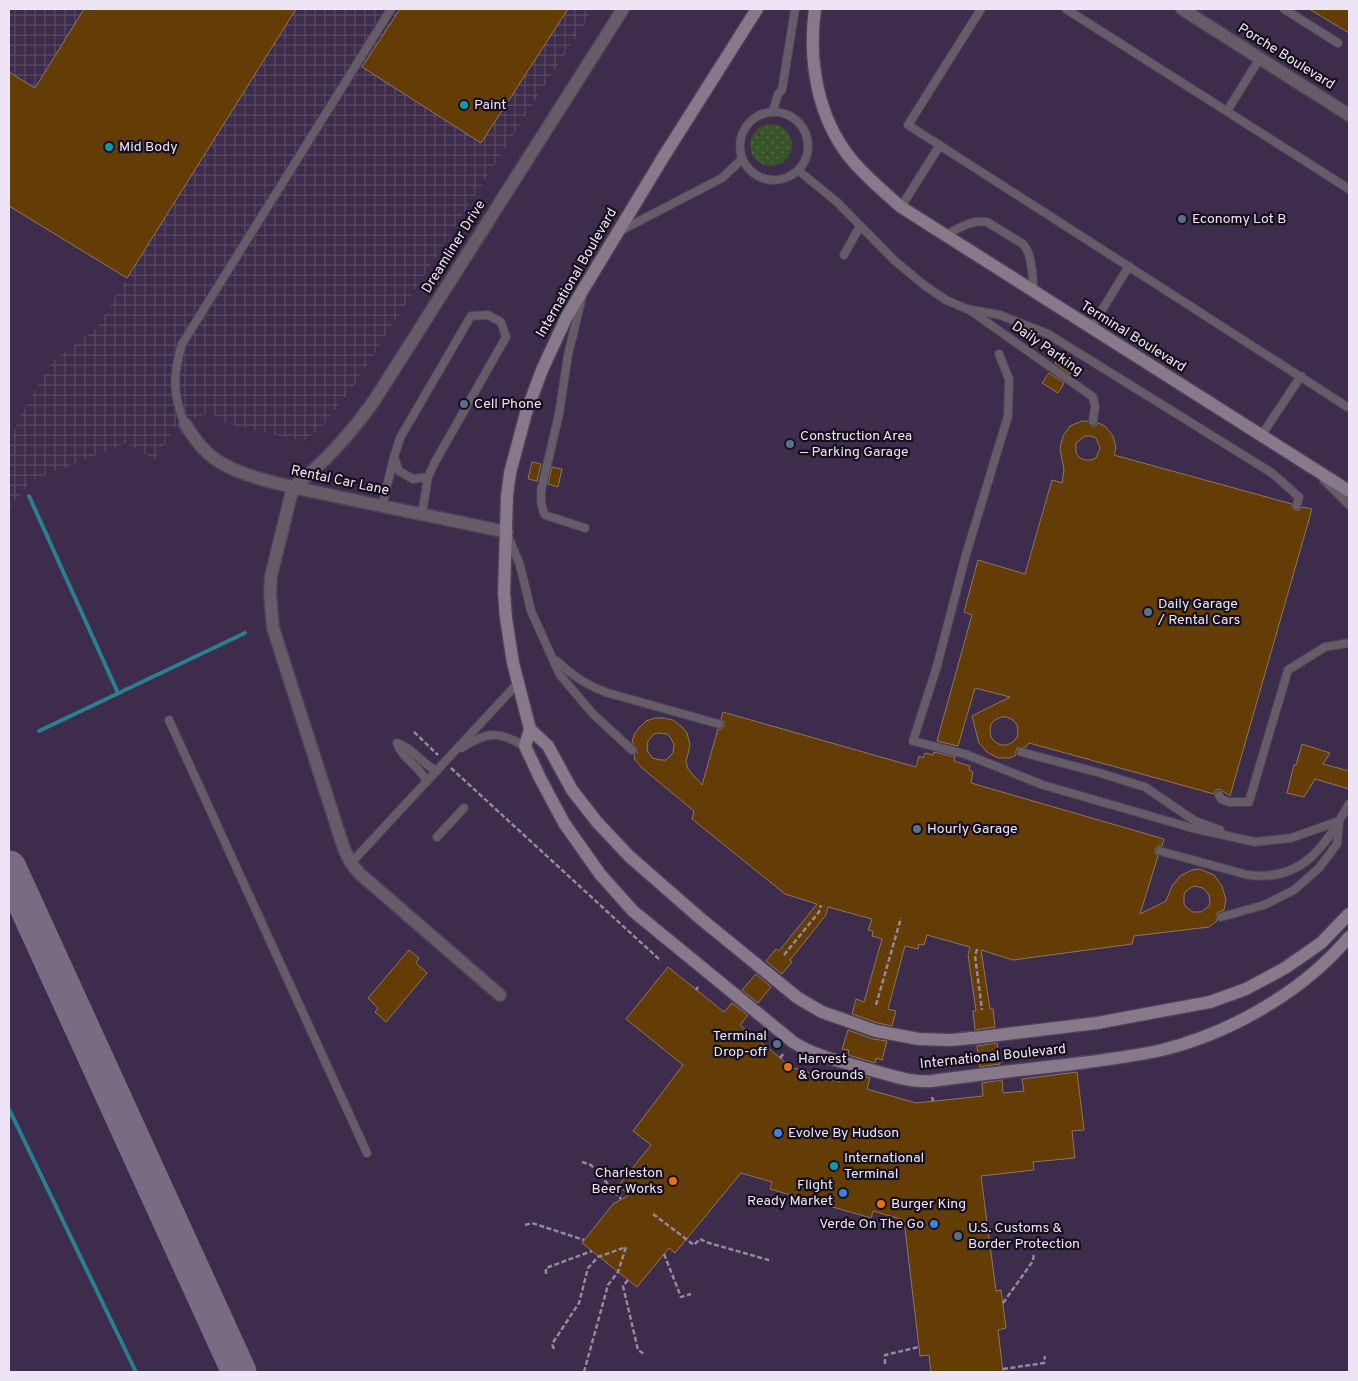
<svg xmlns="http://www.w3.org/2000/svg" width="1358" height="1381" viewBox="0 0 1358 1381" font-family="Overpass,sans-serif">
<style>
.industrial{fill:url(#industrial-grid)}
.built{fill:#3d2c4c}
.grass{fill:url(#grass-dots)}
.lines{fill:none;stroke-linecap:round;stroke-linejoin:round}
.stream{stroke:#2a7f90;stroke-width:4}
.taxiway{stroke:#786c82;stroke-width:35}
.building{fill:#633c06;stroke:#8f765c;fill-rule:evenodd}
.lane-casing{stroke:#4c3f58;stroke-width:10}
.street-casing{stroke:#4c3f58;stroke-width:15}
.secondary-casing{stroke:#4c3f58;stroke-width:15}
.path{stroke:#94899e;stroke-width:2.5;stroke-dasharray:5 2.5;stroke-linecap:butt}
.lane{stroke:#665c68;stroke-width:8}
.street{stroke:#665c68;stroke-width:12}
.secondary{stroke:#87788a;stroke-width:12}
.culture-dot{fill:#0f9aa8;stroke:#16101c;stroke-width:2}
.service-dot{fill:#5c6f8a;stroke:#16101c;stroke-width:2}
.food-dot{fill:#e8710a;stroke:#16101c;stroke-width:2}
.shop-dot{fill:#3f7fe0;stroke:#16101c;stroke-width:2}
.labels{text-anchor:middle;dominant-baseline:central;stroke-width:4.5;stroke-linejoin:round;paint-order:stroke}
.street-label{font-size:14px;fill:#ede5f6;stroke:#16101c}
.poi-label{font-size:14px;fill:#ede5f6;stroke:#16101c;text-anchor:start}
</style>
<defs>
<pattern id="industrial-grid" width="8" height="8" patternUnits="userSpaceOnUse" patternTransform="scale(1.25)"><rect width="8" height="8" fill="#3d2c4c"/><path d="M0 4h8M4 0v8" fill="none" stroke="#594a66"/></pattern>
<pattern id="grass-dots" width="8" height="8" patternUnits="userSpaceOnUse" patternTransform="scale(1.25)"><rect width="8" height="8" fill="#385329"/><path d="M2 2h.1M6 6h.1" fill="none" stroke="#556c49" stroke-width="1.8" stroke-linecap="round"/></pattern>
</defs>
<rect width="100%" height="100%" fill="#32243e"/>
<path class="industrial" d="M9 9H594L354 386 321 428 304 442 223 423 176 427 155 460 32 480 9 509Z"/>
<g class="built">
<path d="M594 9H1349V1372H9V509L32 480 127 443 155 460 176 427 211 412 224 423 305 442 321 428 354 386Z"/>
<path d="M9 206 127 278 96 329 53 361 23 411 9 443Z"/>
</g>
<circle class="grass" cx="771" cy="145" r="21"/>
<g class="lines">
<g class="stream">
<path d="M29 496 118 693"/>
<path d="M39 731 245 633"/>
<path d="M9 1109 136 1372"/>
</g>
<path class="taxiway" d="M9 868 239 1372"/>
</g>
<g class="building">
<path d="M84 9H296L127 278 9 206V72L35 88Z"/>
<path d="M400 9H568L481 143 362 67Z"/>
<path d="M1309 9H1349V33Z"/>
<path d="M1059 357 1074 367 1070 374 1055 363Z"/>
<path d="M1049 373 1064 383 1058 393 1042 383Z"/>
<path d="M1082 421H1087L1092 426H1096L1098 423 1105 426 1113 436 1116 448 1114 455 1292 504V507L1295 510H1299L1302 507 1312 509 1230 796 1220 789 1216 790 1214 794 1029 743 1026 747 1017 748 1016 751V755L1010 758H998L987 752 979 743 972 716 1010 697 975 688 958 746 937 741 972 615 964 612 978 560 1025 574 1052 480 1062 483 1064 470 1060 448 1063 436 1070 426ZM1085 436H1090L1096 438 1100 448 1096 458 1091 460H1085L1080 458 1076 453V443ZM1001 717H1007L1013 720 1017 725 1018 731 1017 737 1013 742 1007 745H1001L995 742 991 737 990 731 991 724 995 720Z"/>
<path d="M532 462 541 464 537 481 528 479Z"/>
<path d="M552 467 562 469 558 487 548 484Z"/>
<path d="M723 712 916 767 919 756 923 758 925 753 933 755 934 752 955 757 954 761 970 766 969 770 973 772 971 783 1164 839 1162 846H1158L1155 849V853L1158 856 1140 914 1166 901 1172 886 1180 876 1192 870 1200 869 1214 875 1222 886 1226 900 1224 910 1217 913 1216 918 1217 921 1209 927 1134 936 1132 944 1013 960 981 950 990 1009H993L995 1027 975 1030 973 1011H976L968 955 970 947 927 935 924 945 919 944 918 949 905 946 888 1009 896 1011 892 1026 878 1023 852 1014 856 999 864 1002 882 939 872 936 873 931 868 930 872 919 828 907 826 915 790 960 792 962 782 974 766 961 776 949 779 951 817 904 785 894 692 819 694 811 642 768 635 760 634 755 636 753 637 749 632 742 635 733 639 728 646 721 655 718H664L673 720 682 727 687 733 690 745 686 762 688 769 702 785 718 729H721L724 726V722L721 719ZM658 733 667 734 670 737 674 744 673 753 666 760H661L652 758 647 750 648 741 654 734ZM1194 886 1203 888 1209 895 1210 904 1208 907 1201 912H1193L1186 907 1184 904V895L1186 891Z"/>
<path d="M1302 744 1330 753 1323 764 1349 771V789L1315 779 1304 797 1287 793 1294 765H1296Z"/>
<path d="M409 950 419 958 416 963 427 973 386 1022 375 1012 378 1008 368 998Z"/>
<path d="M668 967 724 1012 732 1003 748 1015 740 1025 791 1067 840 1082 843 1071 870 1078 867 1089 916 1103 983 1096 982 1083 1002 1080 1003 1093 1024 1091 1022 1079 1077 1072 1084 1130 1072 1131 1075 1158 1033 1162 1034 1170 981 1176 996 1291 1001 1290 1006 1328 998 1330 1003 1372H931L929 1355 920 1356 904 1220 873 1211 871 1218 770 1189 772 1182 741 1173 675 1253 669 1248 637 1287 582 1243 613 1204 629 1195 618 1186 651 1145 633 1131 683 1065 626 1019Z"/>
<path d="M756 974 771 987 758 1003 742 990Z"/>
<path d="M848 1030 873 1039 887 1041 882 1060 876 1058 875 1063 848 1055 849 1050 842 1049Z"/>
<path d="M997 1043 1000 1064 980 1067 977 1046Z"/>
</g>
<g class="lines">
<g class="lane-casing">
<g id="lane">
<path d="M981 9 908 125 1349 408"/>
<path d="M1066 9 1349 189"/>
<path d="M1284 9 1338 43"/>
<path d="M773 111 778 94 782 90 795 9"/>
<path d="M1227 111 1260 58"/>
<circle cx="774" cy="146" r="34"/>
<path d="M799 171 837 202 894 260 924 285 946 300 967 309 1000 315 1048 334 1272 473 1299 497 1297 505"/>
<path d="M901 207 940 145"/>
<path d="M620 231 722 178 742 159"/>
<path d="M945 235C958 229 972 219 987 222L1023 244C1033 255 1032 277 1034 292"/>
<path d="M844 255 860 226"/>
<path d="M582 297 568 355 559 414 541 491C541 500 541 507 545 515L585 528"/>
<path d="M971 311 1093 397 1095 406 1093 421"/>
<path d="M1091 328 1129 266"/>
<path d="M999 354 1009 379 1008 416 965 558 937 666 913 741 965 754 1043 785 1192 828 1255 842 1291 838 1339 821"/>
<path d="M185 424C172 394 173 374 182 344L391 9"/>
<path d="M1261 436 1301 376"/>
<path d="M1324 480 1349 505"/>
<path d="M382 506 394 457"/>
<path d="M422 514 428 477 435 462 506 337 501 322 488 315 471 316 400 438 394 457 399 471 413 479 428 477"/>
<path d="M508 536 520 565 531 611 560 675 593 714 632 750"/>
<path d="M557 661C572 676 588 686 608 693L719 724"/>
<path d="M169 720 367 1153"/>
<path d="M461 748C491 731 495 731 525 746"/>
<path d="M1021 752 1100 773 1145 787 1195 821 1220 830"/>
<path d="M427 782C420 766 402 759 397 743 413 748 422 764 437 771"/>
<path d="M1219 795 1221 799 1229 802H1249L1288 670 1325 647 1349 643"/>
<path d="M437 837 464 808"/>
<path d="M1160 851 1248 875C1303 882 1325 846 1349 804"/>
<path d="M351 863 517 684"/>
<path d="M1221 917 1264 905 1294 890 1319 868 1337 844 1339 823"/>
</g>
</g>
<g class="street-casing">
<g id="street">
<path d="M1182 9 1349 115"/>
<path d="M185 424C194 438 203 451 218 461 245 479 302 489 334 496 392 508 449 520 507 532"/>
<path d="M293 487 271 576 270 593 273 628 344 849 351 863 360 874 500 995"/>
<path d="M293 487C325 463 351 433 374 401L623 9"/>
</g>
</g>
<g class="secondary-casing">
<g id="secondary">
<path d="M757 9 664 156 567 316 542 370 526 413 510 473 507 496 504 593 506 618 513 663 530 729 525 746 540 778 564 823 600 874 633 911 793 1042C816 1057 844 1062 871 1070 891 1075 911 1083 932 1081 976 1075 1020 1070 1065 1065 1097 1061 1130 1057 1162 1050 1231 1033 1304 991 1349 937"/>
<path d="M815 9C808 60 817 117 851 159 866 177 884 192 901 207L1349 491"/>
<path d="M530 729 548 746 572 790 597 822 629 856 701 919 798 998 822 1012 876 1031 919 1039 951 1040 982 1037 1097 1023 1210 1002 1246 989 1285 968 1321 943 1349 914"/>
</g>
</g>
<g class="path">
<path d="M414 732 438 755"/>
<path d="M451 768 661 961"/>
<path d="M977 949 975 956 982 1010"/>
<path d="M784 955 819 912 821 905"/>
<path d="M696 990 698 987"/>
<path d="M876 1005 901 918"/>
<path d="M780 1058 784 1053"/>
<path d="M932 1097 933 1101"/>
<path d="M582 1162 591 1165 621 1199"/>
<path d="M653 1214 694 1245 700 1239 709 1243 772 1261"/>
<path d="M525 1225 532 1223 584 1240"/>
<path d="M664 1254 681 1297 691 1294"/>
<path d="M546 1274V1268L592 1251"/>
<path d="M628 1280 623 1286 638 1350 644 1354"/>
<path d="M1003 1303 1033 1261 1034 1253"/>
<path d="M554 1349 552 1344 579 1303 588 1268 598 1257 626 1247"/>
<path d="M885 1364V1355L919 1347"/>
<path d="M1003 1369 1044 1363 1045 1356"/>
<path d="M584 1372 608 1285 618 1272 626 1247"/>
</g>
<use href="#lane" class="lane"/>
<use href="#street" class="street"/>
<use href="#secondary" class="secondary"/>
</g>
<g class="culture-dot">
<circle cx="464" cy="105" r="5"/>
<circle cx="109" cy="147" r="5"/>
<circle cx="834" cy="1166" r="5"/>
</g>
<g class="service-dot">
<circle cx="1182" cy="219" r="5"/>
<circle cx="464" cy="404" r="5"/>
<circle cx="790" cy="444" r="5"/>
<circle cx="1148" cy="612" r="5"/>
<circle cx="917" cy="829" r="5"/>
<circle cx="777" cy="1044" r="5"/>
<circle cx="958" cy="1236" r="5"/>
</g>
<g class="food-dot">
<circle cx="788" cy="1067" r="5"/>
<circle cx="673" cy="1181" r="5"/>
<circle cx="881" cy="1204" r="5"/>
</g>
<g class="shop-dot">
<circle cx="778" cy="1133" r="5"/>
<circle cx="843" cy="1193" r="5"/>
<circle cx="934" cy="1224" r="5"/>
</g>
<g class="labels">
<g class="street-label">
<text transform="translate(1286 57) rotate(32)">Porche Boulevard</text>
<text transform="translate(454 247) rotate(-58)">Dreamliner Drive</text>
<text transform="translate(577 273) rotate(-60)">International Boulevard</text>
<text transform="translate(1133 337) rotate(32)">Terminal Boulevard</text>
<text transform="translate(1047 349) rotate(35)">Daily Parking</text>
<text transform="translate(340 481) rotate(12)">Rental Car Lane</text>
<text transform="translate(993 1057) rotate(-6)">International Boulevard</text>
</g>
<g class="poi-label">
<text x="474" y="105">Paint</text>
<text x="119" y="147">Mid Body</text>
<text x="1192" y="219">Economy Lot B</text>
<text x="474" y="404">Cell Phone</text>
<text x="800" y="436">Construction Area<tspan x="800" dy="16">— Parking Garage</tspan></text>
<text x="1158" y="604">Daily Garage<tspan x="1158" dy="16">/ Rental Cars</tspan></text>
<text x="927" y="829">Hourly Garage</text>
<text x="767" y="1036" text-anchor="end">Terminal<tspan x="767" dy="16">Drop-off</tspan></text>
<text x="798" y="1059">Harvest<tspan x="798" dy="16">&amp; Grounds</tspan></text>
<text x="788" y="1133">Evolve By Hudson</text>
<text x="844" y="1158">International<tspan x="844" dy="16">Terminal</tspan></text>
<text x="663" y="1173" text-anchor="end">Charleston<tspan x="663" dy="16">Beer Works</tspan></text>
<text x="833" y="1185" text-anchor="end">Flight<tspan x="833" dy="16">Ready Market</tspan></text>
<text x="891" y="1204">Burger King</text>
<text x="924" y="1224" text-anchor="end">Verde On The Go</text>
<text x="968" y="1228">U.S. Customs &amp;<tspan x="968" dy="16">Border Protection</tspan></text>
</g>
</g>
<rect width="1358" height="1381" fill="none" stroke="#ede5f6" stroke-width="20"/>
</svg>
